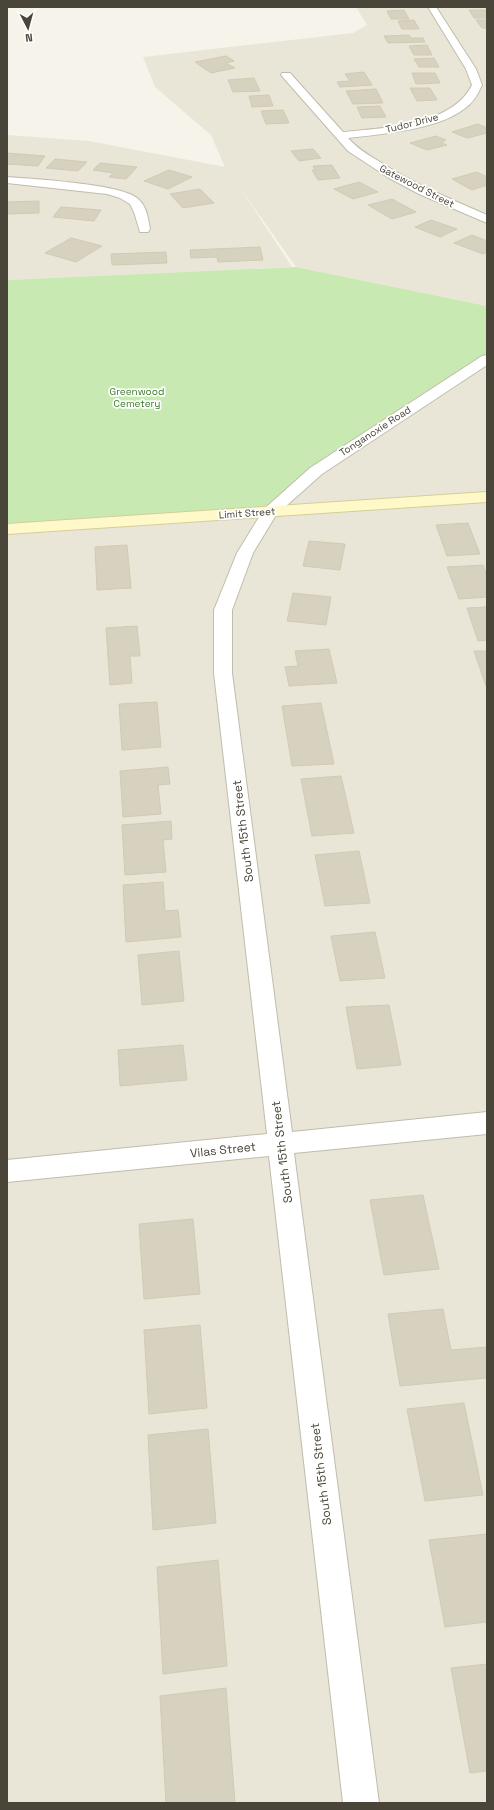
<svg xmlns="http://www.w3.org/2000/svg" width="494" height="1810" viewBox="0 0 494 1810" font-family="'Space Grotesk',sans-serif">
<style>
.residential{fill:#e9e6d8}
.green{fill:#c9e9b3}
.building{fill:#d7d1bf;stroke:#d2cab2}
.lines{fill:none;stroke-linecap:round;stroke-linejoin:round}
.street-casing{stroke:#c1bcac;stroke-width:2}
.secondary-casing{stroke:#d5cd9a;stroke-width:2}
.street{fill:#fff;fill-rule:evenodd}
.secondary{fill:#fff9ca;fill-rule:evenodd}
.labels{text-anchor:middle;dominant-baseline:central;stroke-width:3.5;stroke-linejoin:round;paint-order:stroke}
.far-street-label{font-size:10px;fill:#494538;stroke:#fff}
.far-park-label{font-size:10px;fill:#3d7c2a;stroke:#fff}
.street-label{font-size:12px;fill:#494538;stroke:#fff}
</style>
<rect width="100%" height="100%" fill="#f5f3ea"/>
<g class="residential">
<path d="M356 7H487V306L296 267 238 185 292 267 7 280V135L89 141 225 167 211 135 155 87 143 57 353 33 367 25Z"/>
<path d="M487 359V1803H7V529L316 471Z"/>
</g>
<path class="green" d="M296 267 487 306V359L348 449 270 512 7 529V280Z"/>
<g class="building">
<path d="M404 10 409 19H391L387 11Z"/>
<path d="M469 10H487V18H474Z"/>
<path d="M414 20 419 29H402L398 21Z"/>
<path d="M476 20H487V28H482Z"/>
<path d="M409 35 411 38H423L425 42 388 43 384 36Z"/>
<path d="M427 45 432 55H414L409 46Z"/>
<path d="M226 56 234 61 226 63 235 68 211 73 195 62Z"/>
<path d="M434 58 439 67H419L414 59Z"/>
<path d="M364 72 372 85 340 87 337 82 350 81 345 74Z"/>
<path d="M412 73H435L440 83 416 84Z"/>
<path d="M254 78 260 91 233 92 228 80Z"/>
<path d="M410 88H430L437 100 417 101Z"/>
<path d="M376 89 383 103 353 104 346 91Z"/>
<path d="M269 95 273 106 252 107 249 96Z"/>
<path d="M380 106 386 117 362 118 357 107Z"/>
<path d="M283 110 289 123 266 124 261 111Z"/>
<path d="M478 124 487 128V133L467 138 452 132Z"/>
<path d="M436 136 446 140 441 142 447 145 427 150 410 143Z"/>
<path d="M313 149 321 158 299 161 291 151Z"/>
<path d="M7 153 45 156 38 166 7 164Z"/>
<path d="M55 159 87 162 78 171 46 168Z"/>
<path d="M100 163 137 167 126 179 109 177 113 173 93 170Z"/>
<path d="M332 165 340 178 318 180 312 170H315L313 166Z"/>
<path d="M169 170 192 177 168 189 144 181Z"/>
<path d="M477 172 487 177V185L472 190 452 179Z"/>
<path d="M359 182 378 192 353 199 334 189Z"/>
<path d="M200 189 214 203 183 208 170 194Z"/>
<path d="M392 199 416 212 392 219 368 205Z"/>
<path d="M39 201V213L7 214V202Z"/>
<path d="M61 207 101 210 94 221 53 217Z"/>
<path d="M431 220 457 229 440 237 415 227Z"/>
<path d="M472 235 487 241V252L483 254 454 243Z"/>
<path d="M71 238 102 246 76 262 45 253Z"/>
<path d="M260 247 263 260 218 262 217 257 191 258 190 250Z"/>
<path d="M166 252 167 263 112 265 111 254Z"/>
<path d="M468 523 480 554 447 556 436 525Z"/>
<path d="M309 541 345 544 340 570 303 566Z"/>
<path d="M127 545 131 588 97 590 95 547Z"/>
<path d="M483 565 487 575V597L459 599 447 567Z"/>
<path d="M293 593 331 597 326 625 287 621Z"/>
<path d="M487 607V640L478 641 467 608Z"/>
<path d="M137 626 140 656H130L132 683 110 685 106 628Z"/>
<path d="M329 649 337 683 289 686 285 667 298 666 295 651Z"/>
<path d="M474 651H487V686H486Z"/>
<path d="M157 702 161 747 122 750 119 704Z"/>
<path d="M321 703 334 764 292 766 282 706Z"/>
<path d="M168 767 170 784 158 785 161 814 123 817 120 771Z"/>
<path d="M341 776 354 833 312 836 301 779Z"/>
<path d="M171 821 172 839 163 840 166 872 125 875 122 825Z"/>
<path d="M359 851 370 903 325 906 315 855Z"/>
<path d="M163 882 165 911 178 910 181 937 126 942 123 885Z"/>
<path d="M375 932 385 978 340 981 331 936Z"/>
<path d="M179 951 184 1001 142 1005 138 955Z"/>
<path d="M389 1005 401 1065 357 1069 346 1007Z"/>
<path d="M183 1045 187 1080 120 1086 118 1050Z"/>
<path d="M423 1195 439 1269 384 1275 370 1200Z"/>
<path d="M193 1219 200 1294 144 1299 139 1224Z"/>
<path d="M443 1309 451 1350 487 1347V1378L400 1386 388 1314Z"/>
<path d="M200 1325 207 1408 149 1414 144 1330Z"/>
<path d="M464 1403 483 1495 425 1501 407 1409Z"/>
<path d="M208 1429 216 1523 153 1530 148 1435Z"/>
<path d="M487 1534V1622L445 1627 429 1540Z"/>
<path d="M218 1560 227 1666 163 1674 157 1567Z"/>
<path d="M487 1664V1771L470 1773 451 1668Z"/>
<path d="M226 1688 235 1803H166L160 1696Z"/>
</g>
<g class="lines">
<g class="street-casing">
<g id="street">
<path d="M428 7H436L476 69 482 85C478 94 473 103 464 109 437 130 381 134 348 138 357 148 368 155 380 162 414 184 450 199 487 215V223L419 194 389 178 348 151 281 75 282 73H290L343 132C383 128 452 126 472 85L466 69Z"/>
<path d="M7 177C34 179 120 184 137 198 147 206 148 218 150 229L148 232H140L134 212 130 204 120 198 107 194 7 183Z"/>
<path d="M487 355V365L322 474 276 515 253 553 232 610V673L292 1132 487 1112V1134L294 1153 379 1803H343L269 1156 7 1182V1160L267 1134 214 673V610L237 553 264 509 310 468 482 356Z"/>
</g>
</g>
<g class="secondary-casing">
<path id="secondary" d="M487 492V502L7 534V524Z"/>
</g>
<use href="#street" class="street"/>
<use href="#secondary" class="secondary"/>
</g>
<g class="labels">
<g class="far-street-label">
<text transform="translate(412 123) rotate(-14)">Tudor Drive</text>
<text transform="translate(417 186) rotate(27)">Gatewood Street</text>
<text transform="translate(375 431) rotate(-33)">Tonganoxie Road</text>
<text transform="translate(247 513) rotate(-4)">Limit Street</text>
</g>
<g class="far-park-label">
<text x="137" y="391">Greenwood<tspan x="137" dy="12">Cemetery</tspan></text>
</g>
<g class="street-label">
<text transform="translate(243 831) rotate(-97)">South 15th Street</text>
<text transform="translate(223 1150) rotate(-6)">Vilas Street</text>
<text transform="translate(282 1152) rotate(-97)">South 15th Street</text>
<text transform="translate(321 1474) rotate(-97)">South 15th Street</text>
</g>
</g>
<rect width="494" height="1810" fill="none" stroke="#494538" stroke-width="16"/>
<g transform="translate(28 28) rotate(174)" stroke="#ffffff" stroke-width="3" paint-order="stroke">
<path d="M0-3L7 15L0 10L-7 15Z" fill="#494538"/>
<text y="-6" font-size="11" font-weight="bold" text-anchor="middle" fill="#494538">N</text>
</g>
</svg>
